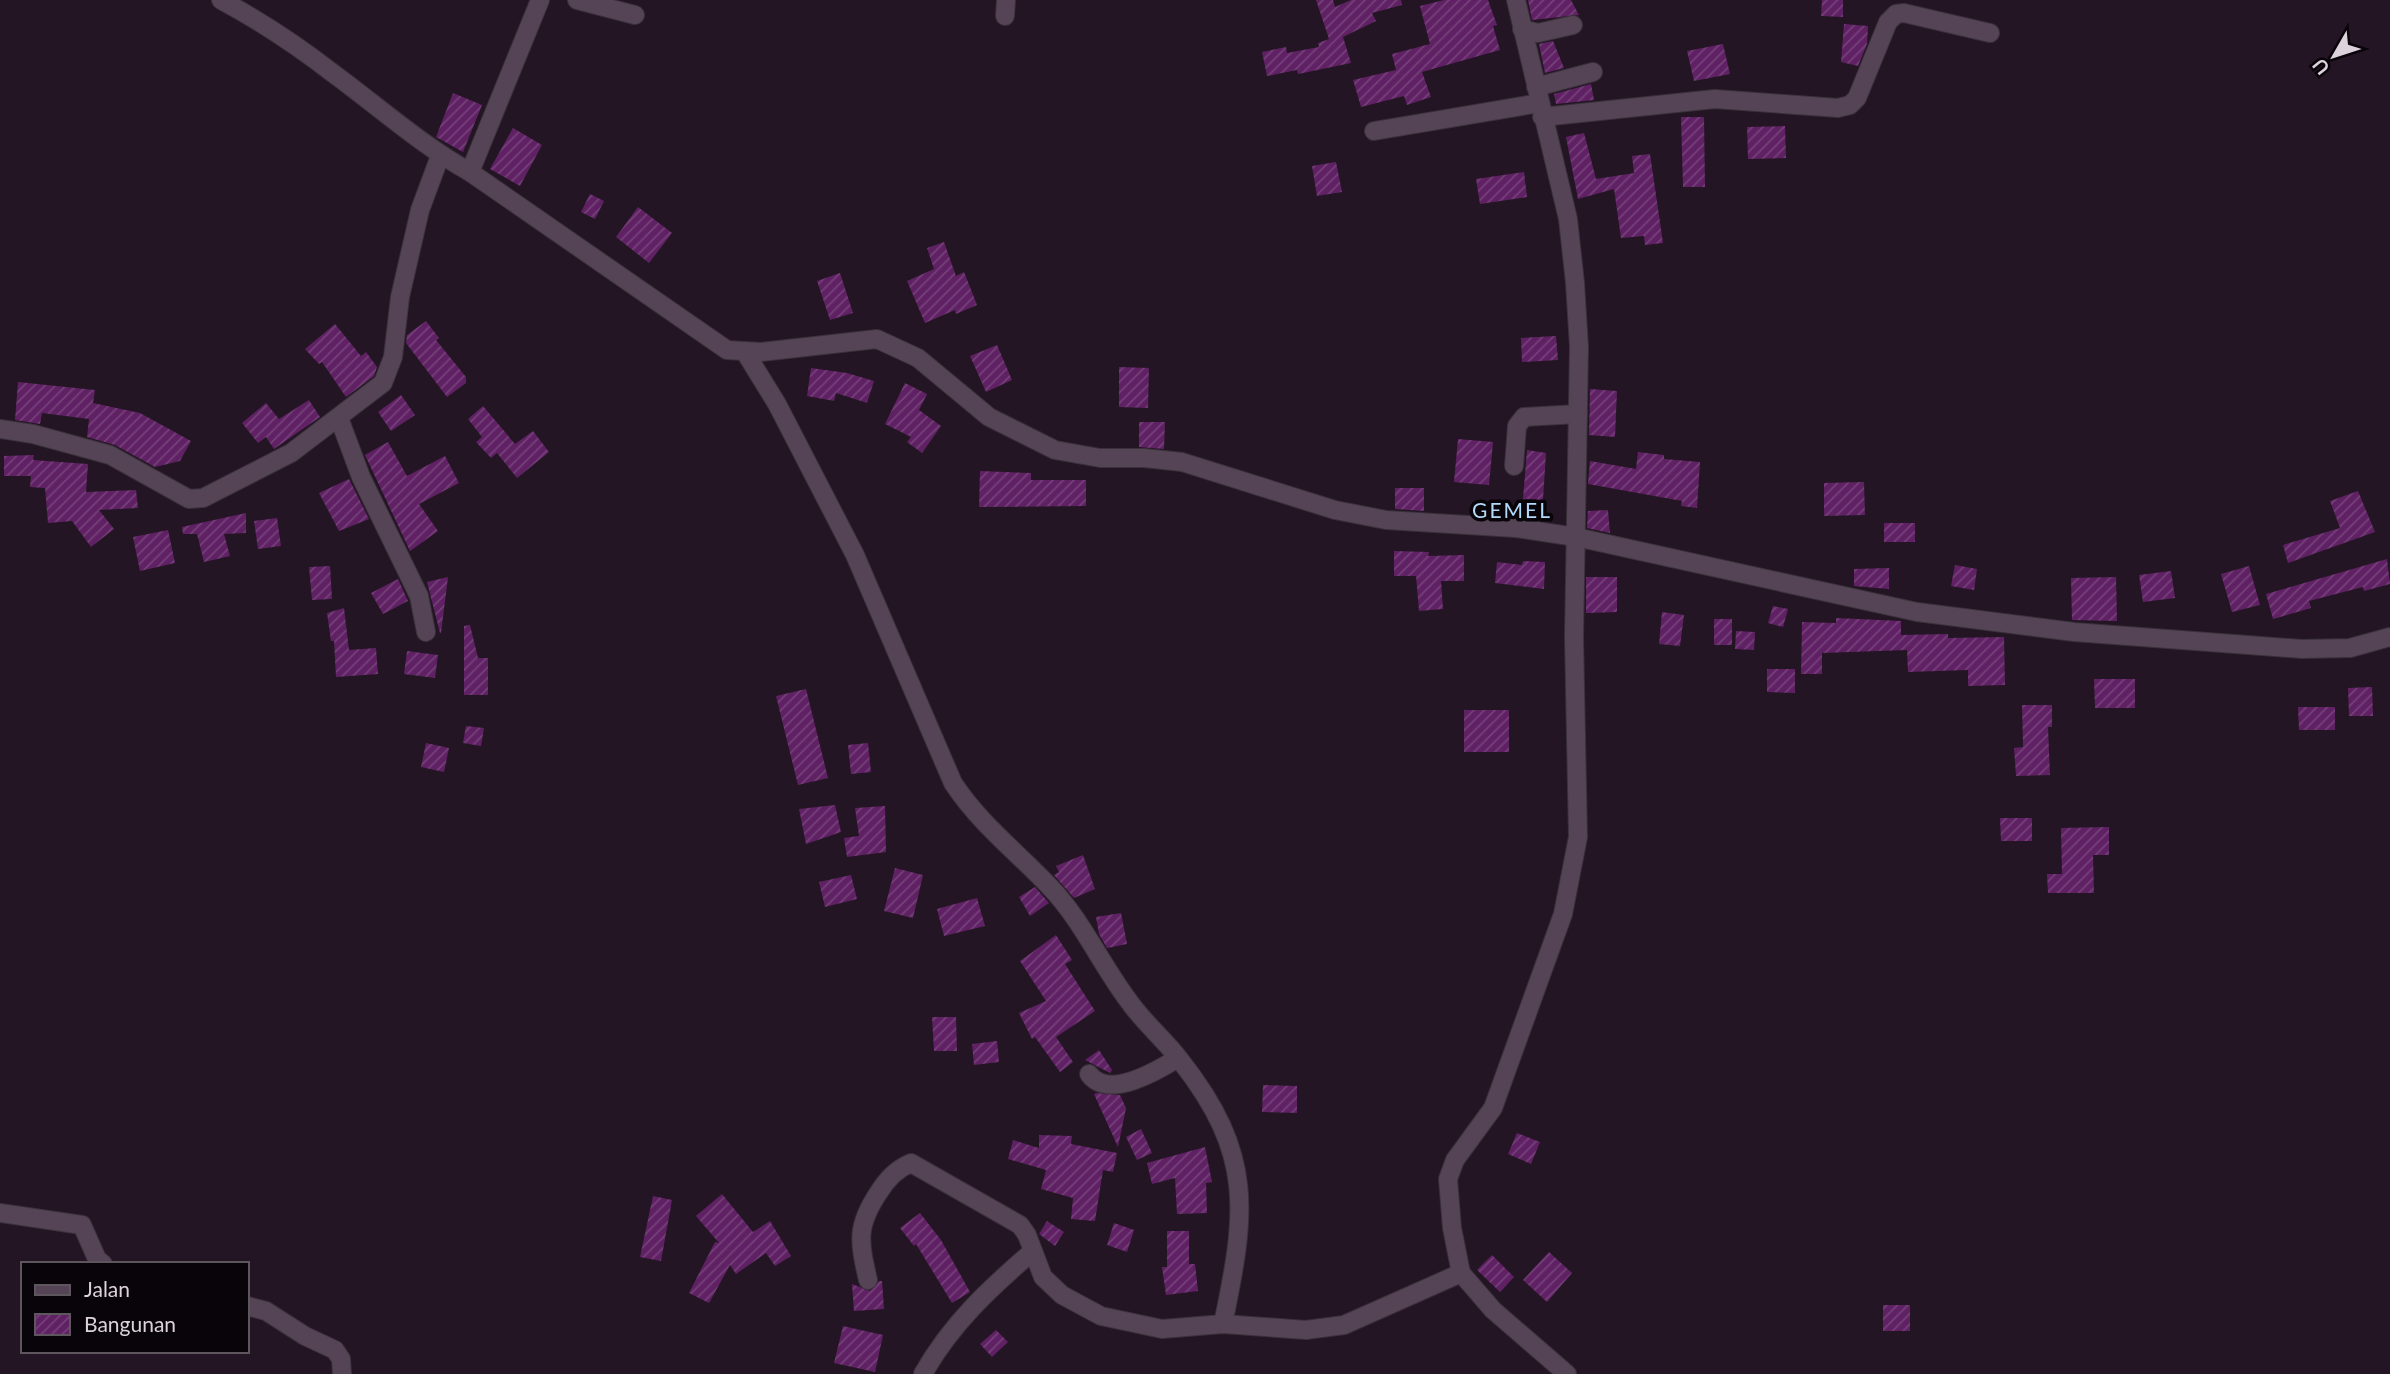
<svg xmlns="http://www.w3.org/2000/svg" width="2390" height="1374" viewBox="0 0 2390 1374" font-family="Lato,sans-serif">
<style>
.building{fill:url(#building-hatch)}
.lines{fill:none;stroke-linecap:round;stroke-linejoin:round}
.minor-casing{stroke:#3a313b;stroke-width:20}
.tertiary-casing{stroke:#3a313b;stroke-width:20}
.minor{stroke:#545;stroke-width:18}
.tertiary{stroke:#545;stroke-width:18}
.labels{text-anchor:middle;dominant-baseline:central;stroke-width:7;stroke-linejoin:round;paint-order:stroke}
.quarter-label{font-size:21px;letter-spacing:2px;fill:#b3d9f9;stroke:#090409}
</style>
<defs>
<pattern id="building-hatch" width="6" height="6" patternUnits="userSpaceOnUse" patternTransform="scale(1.75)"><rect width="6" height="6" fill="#5f2163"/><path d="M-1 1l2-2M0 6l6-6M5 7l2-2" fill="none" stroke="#754079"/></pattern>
</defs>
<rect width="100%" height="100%" fill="#231524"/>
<g class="building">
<path d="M1316 0H1333L1335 7 1351 0H1401L1402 5 1372 13 1376 21 1343 37 1351 63 1298 74 1297 70 1267 76 1262 52 1286 47 1287 53 1319 47 1318 43 1329 39Z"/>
<path d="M1444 0H1488L1497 25 1493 26 1500 50 1422 72 1431 97 1407 105 1404 96 1361 107 1353 80 1396 70 1392 54 1430 44 1420 6Z"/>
<path d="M1528 0H1571L1579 15 1532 20Z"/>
<path d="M1822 0H1843V17L1821 16Z"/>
<path d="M1844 24 1868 26 1867 44 1858 66 1841 62Z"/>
<path d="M1553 41 1564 68 1545 73 1539 44Z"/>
<path d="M1723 44 1730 74 1694 81 1687 51Z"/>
<path d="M1591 84 1594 100 1556 104 1554 94Z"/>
<path d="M453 93 482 105 463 152 436 137Z"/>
<path d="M1681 117H1704L1705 187H1683Z"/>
<path d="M1785 126 1786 158 1748 159 1747 127Z"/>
<path d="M513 128 542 145 520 186 490 169Z"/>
<path d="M1584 133 1596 179 1634 173 1632 156 1650 154 1663 243 1645 245 1644 236 1621 238 1614 189 1578 199 1566 137Z"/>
<path d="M1336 162 1342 192 1317 196 1312 166Z"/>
<path d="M1524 172 1527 197 1480 204 1476 179Z"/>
<path d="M590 194 604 201 595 219 581 212Z"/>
<path d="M638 207 672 233 649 263 616 237Z"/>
<path d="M944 242 956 276 964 272 977 305 956 314 955 310 925 323 907 281 934 269 927 248Z"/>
<path d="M840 273 853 313 830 320 817 281Z"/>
<path d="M426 321 439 338 436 340 466 377V383L447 397 406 343 407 335Z"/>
<path d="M335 324 361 356 366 352 377 367 374 376 346 397 322 362 319 364 305 349Z"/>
<path d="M1556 336 1558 360 1522 362 1521 338Z"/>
<path d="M997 345 1012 380 986 392 970 356Z"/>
<path d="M1119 367 1149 368 1148 408 1119 407Z"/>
<path d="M811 368 847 373 874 381 867 403 836 393 834 401 807 396Z"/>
<path d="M18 382 95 390 93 403 140 413 191 441 180 461 155 467 115 445 87 437 89 419 42 413 40 424 15 420Z"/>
<path d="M905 383 927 394 919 410 941 426 922 453 907 442 911 437 885 424Z"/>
<path d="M1590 389 1617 391 1615 437 1589 435Z"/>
<path d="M401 395 415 415 391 431 378 412Z"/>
<path d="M309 400 320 417 274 449 266 437 258 443 242 423 266 403 279 419Z"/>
<path d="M483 406 515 444 533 431 549 452 517 478 497 453 491 458 476 442 482 437 468 419Z"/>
<path d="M1139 422H1165L1164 449 1139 447Z"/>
<path d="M1458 439 1493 442 1489 485 1454 482Z"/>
<path d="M388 442 407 476 445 456 459 483 419 504 438 531 410 551 365 455Z"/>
<path d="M1527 450 1546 453 1543 500 1523 499Z"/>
<path d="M1638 452 1664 455V459L1700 462 1697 508 1681 506 1682 501 1588 484 1590 461 1636 469Z"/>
<path d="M34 455 33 460 88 464 86 492 136 490 138 508 99 510 114 529 91 547 72 521 48 523 45 488 30 487 31 476H4V456Z"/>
<path d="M980 471 1031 473V480H1086V506L979 507Z"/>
<path d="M349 479 369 519 339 531 319 493Z"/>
<path d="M1864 482 1865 515 1824 516V483Z"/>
<path d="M1395 488H1424V511L1395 509Z"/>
<path d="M2358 491 2375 532 2288 563 2283 545 2340 528 2330 501Z"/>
<path d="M1608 510 1610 533 1587 528 1588 511Z"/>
<path d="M246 513V533L224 534 230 556 204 562 197 534H183L182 527Z"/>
<path d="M277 518 281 546 258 549 254 521Z"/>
<rect x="1884" y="523" width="31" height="19"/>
<path d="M168 530 175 563 140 571 133 537Z"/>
<path d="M1394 551 1429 552 1428 556 1464 555V581H1441L1443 609 1419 611 1416 576H1394Z"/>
<path d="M2387 559 2390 584 2364 591 2363 587 2309 601 2311 608 2273 619 2266 594Z"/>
<path d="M1523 561 1545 562 1544 589 1495 583 1497 562 1522 565Z"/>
<path d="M1955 565 1977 569 1974 590 1951 586Z"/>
<path d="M330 566 332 599 312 600 309 567Z"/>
<path d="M2249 566 2260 605 2232 612 2221 574Z"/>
<path d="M1889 568V589L1854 586V569Z"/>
<path d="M2171 571 2175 598 2143 602 2139 575Z"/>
<path d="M448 577 441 633H440L427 582Z"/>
<path d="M1586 577H1617V612L1586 613Z"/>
<path d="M2116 577 2117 621 2072 620 2071 578Z"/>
<path d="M398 579 408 601 383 614 371 593Z"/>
<path d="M1773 606 1788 609 1783 627 1768 623Z"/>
<path d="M344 608 349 650 376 648 378 674 336 677 334 641H331L327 613Z"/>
<path d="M1662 612 1684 615 1680 646 1659 644Z"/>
<path d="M1836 618 1901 621V635L1948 634V638L2004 637 2005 685 1968 686V670L1908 672 1907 650 1822 653V674H1801L1802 622 1836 623Z"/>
<rect x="1714" y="619" width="18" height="26"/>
<path d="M470 625 478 658H488V695H464V626Z"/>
<path d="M1736 631 1755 632 1754 650 1735 649Z"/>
<path d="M407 651 438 655 435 678 404 674Z"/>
<path d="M1767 669H1795V693L1767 692Z"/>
<path d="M2094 679H2135V708H2095Z"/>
<path d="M2372 687 2373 716H2349L2348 688Z"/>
<path d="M806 689 828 778 798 785 776 696Z"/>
<path d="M2022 705H2052V727H2048L2050 775 2016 776 2014 748 2023 747Z"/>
<path d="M2298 707H2335V730H2299Z"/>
<rect x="1464" y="710" width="45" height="42"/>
<path d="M466 726 484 728 481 746 463 743Z"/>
<path d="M426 743 449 748 444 772 421 767Z"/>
<path d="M868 743 871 772 851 774 848 745Z"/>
<path d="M835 805 841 832 806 844 799 809Z"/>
<path d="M885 806 886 852 847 857 844 838 859 836 855 808Z"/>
<path d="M2000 818H2032V841H2001Z"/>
<path d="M2109 827V855H2093L2094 893H2048L2047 874H2062L2061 828Z"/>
<path d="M1083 855 1095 889 1074 898 1054 875 1059 872 1056 866Z"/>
<path d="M895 868 923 875 913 918 884 911Z"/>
<path d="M851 875 857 899 825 907 819 882Z"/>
<path d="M1035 887 1049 903 1030 916 1019 897Z"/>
<path d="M977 898 985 926 944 936 937 909Z"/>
<path d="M1121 913 1127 944 1107 948 1099 934 1096 917Z"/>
<path d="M1056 935 1072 960 1065 964 1095 1011 1056 1037 1073 1062 1060 1072 1035 1037 1032 1039 1019 1013 1046 1001 1020 961Z"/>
<path d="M932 1017H956L957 1051H934Z"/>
<path d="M997 1041 999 1062 974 1065 972 1044Z"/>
<path d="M1099 1050 1112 1070 1110 1073 1085 1060Z"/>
<path d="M1263 1085 1297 1086V1113L1262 1112Z"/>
<path d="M1097 1093 1120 1095 1126 1108 1118 1147 1094 1094Z"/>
<path d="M1141 1129 1152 1153 1137 1160 1126 1137Z"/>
<path d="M1517 1133 1540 1142 1531 1164 1508 1154Z"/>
<path d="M1039 1135 1072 1136 1071 1144 1117 1153 1113 1172 1103 1170 1095 1221 1071 1219 1073 1198 1041 1189 1046 1170 1008 1159 1013 1140 1039 1148Z"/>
<path d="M1205 1147 1212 1182 1206 1183 1207 1213 1177 1214 1175 1178 1152 1184 1147 1163Z"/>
<path d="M722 1194 753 1232 770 1221 791 1256 775 1266 766 1253 736 1274 730 1265 709 1303 689 1293 715 1242 719 1243 696 1216Z"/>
<path d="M653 1196 672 1200 661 1261 640 1257Z"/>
<path d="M920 1213 941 1240 970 1292 952 1303 916 1244 914 1246 900 1228Z"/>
<path d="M1047 1221 1064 1232 1055 1246 1039 1234Z"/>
<path d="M1114 1223 1134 1230 1127 1252 1107 1245Z"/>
<path d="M1167 1231H1189V1264H1195L1198 1291 1166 1295 1162 1267H1167Z"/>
<path d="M1549 1252 1572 1273 1547 1302 1523 1280Z"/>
<path d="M1492 1255 1514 1277 1500 1292 1477 1270Z"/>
<path d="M879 1281H882L884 1309 854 1311 852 1284 870 1291Z"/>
<rect x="1883" y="1305" width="27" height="26"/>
<path d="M843 1326 883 1335 875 1372 834 1363Z"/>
<path d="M996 1330 1008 1342 992 1357 980 1344Z"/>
</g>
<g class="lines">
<g class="minor-casing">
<g id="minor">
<path d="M577 0 635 15"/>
<path d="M1005 16 1006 0"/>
<path d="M1522 29 1538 33 1573 25"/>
<path d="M1536 87 1593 72"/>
<path d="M1542 117 1715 99 1838 108 1850 105 1857 98 1888 22 1896 14 1904 13 1990 33"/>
<path d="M1374 131 1540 103"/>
<path d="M470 172 540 0"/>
<path d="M745 352 777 404 855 555 953 783C980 824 1017 852 1050 887 1081 919 1101 964 1128 1000 1143 1022 1164 1039 1180 1060 1255 1155 1246 1213 1223 1324"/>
<path d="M339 418 361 477 419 596 426 632"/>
<path d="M0 429 33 434 110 455 189 499 203 498 291 453 383 383 393 357 400 297 420 210 440 156"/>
<path d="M1514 466 1517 426 1524 417 1578 414"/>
<path d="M1089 1074C1108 1100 1157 1071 1178 1058"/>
<path d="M0 1213 82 1225 97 1259 103 1264"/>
<path d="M1461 1273 1493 1310 1567 1374"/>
<path d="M868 1280C859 1241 856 1226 879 1192 887 1179 896 1169 911 1163L1020 1225 1027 1235 1043 1277 1062 1295 1101 1316 1162 1329 1223 1324 1306 1330 1344 1325 1461 1273 1452 1228 1448 1179 1455 1160 1493 1108 1563 914 1578 837 1574 637 1579 347 1575 283 1568 219 1516 0"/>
<path d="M247 1306 266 1311 305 1336 335 1350 341 1359 342 1374"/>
<path d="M923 1374C951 1324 990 1288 1033 1251"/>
</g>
</g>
<g class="tertiary-casing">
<path id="tertiary" d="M221 0C260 21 298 46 334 74 379 107 421 145 470 172L727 350 761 352 877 339 918 358 989 417 1055 450 1100 458H1144L1182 462 1335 510 1386 520 1516 528 1576 537 1917 612 2074 632 2302 649 2350 648 2390 637"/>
</g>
<use href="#minor" class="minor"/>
<use href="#tertiary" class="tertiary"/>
</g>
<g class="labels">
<g class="quarter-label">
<text x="1512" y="509">GEMEL</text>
</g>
</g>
<rect x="21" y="1262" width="228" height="91" fill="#090409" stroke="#5d565d" stroke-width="2"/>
<rect x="35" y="1285" width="35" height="10" fill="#554455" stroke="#5d565d" stroke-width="2"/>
<text x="84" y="1297" font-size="21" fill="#dcd2dc">Jalan</text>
<rect x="35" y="1314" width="35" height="21" fill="url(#building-hatch)" stroke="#5d565d" stroke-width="2"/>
<text x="84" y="1332" font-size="21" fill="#dcd2dc">Bangunan</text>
<g transform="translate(2334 56) rotate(231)" stroke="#090409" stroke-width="5" paint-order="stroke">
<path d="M0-5L12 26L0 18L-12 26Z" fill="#dcd2dc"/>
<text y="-10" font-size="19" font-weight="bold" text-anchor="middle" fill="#dcd2dc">U</text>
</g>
</svg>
